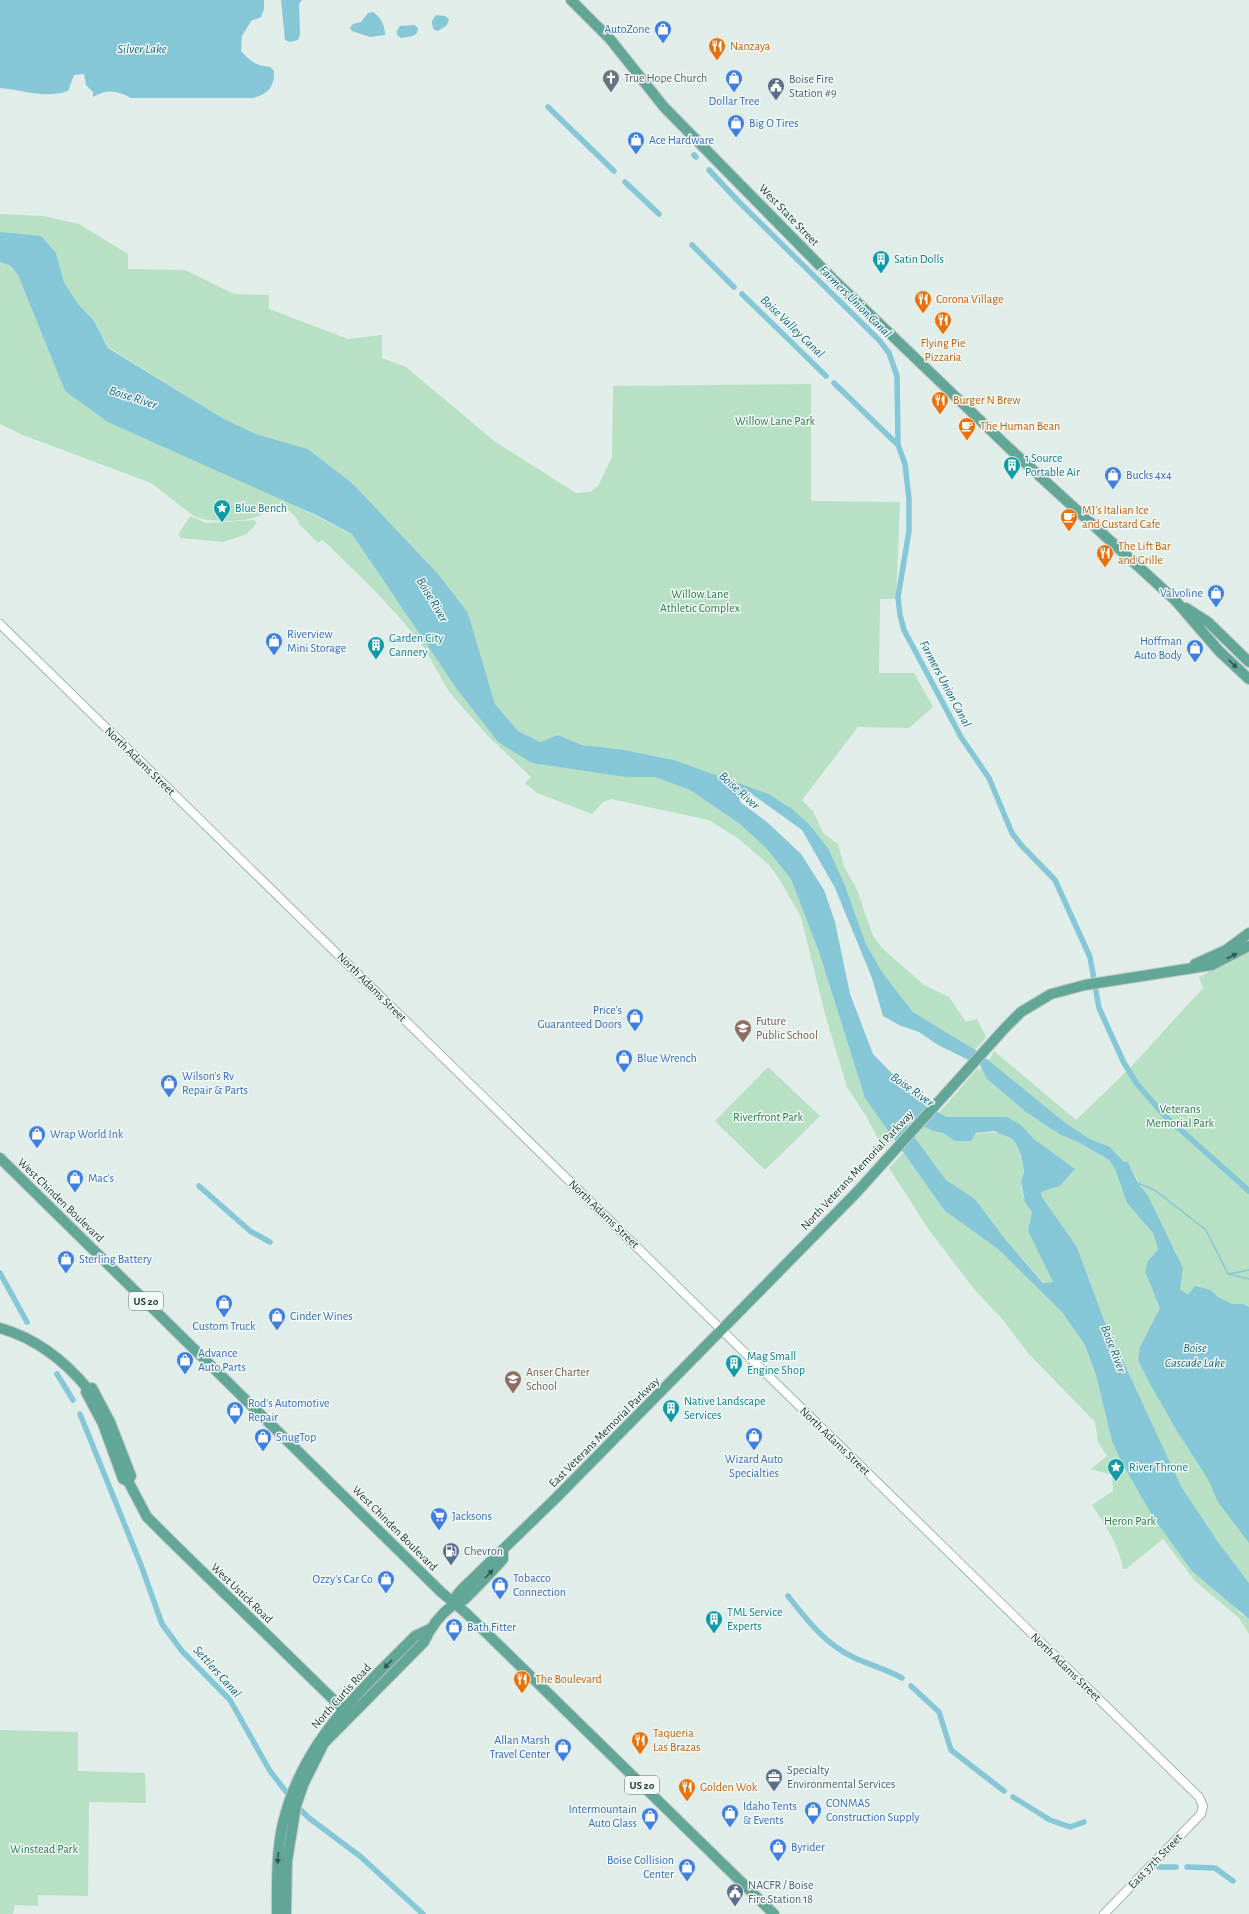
<svg xmlns="http://www.w3.org/2000/svg" width="1249" height="1914" viewBox="0 0 1249 1914" font-family="'Alegreya Sans',sans-serif">
<style>
.green{fill:#b8e0c5}
.water{fill:#85c6d7;fill-rule:evenodd}
.lines{fill:none;stroke-linecap:round;stroke-linejoin:round}
.stream{stroke:#85c6d7;stroke-width:1.5}
.canal{stroke:#85c6d7;stroke-width:5.5}
.minor-casing{stroke:#a3b5b0;stroke-width:10}
.major-casing{stroke:#c1c9c8;stroke-width:12}
.minor{stroke:#fff;stroke-width:8}
.major{stroke:#62a698;stroke-width:10}
.oneway{fill:#305951}
.labels{text-anchor:middle;dominant-baseline:central;stroke-width:3;stroke-linejoin:round;paint-order:stroke}
.shield{fill:#f2f9f6;stroke:#5f7772;stroke-width:1}
.shield-label{font-size:11px;font-weight:bold;fill:#203f39}
.shop-label{font-size:12px;fill:#366cbe;stroke:#f2f9f6;text-anchor:start}
.food-label{font-size:12px;fill:#c56008;stroke:#f2f9f6;text-anchor:start}
.worship-label{font-size:12px;fill:#5b616d;stroke:#f2f9f6;text-anchor:start}
.service-label{font-size:12px;fill:#4e5e75;stroke:#f2f9f6;text-anchor:start}
.street-label{font-size:12px;fill:#203f39;stroke:#f2f9f6}
.culture-label{font-size:12px;fill:#0d838f;stroke:#f2f9f6;text-anchor:start}
.park-label{font-size:12px;fill:#277a4b;stroke:#f2f9f6}
.education-label{font-size:12px;fill:#785e54;stroke:#f2f9f6;text-anchor:start}
.water-label{font-size:13px;font-style:italic;fill:#156981;stroke:#f2f9f6}
</style>
<rect width="100%" height="100%" fill="#e1ede8"/>
<g class="green">
<path d="M0 214 43 216 79 224 128 254V269L185 270 234 294 269 295V309L348 339 382 335V358L406 367 494 441 576 493 590 492 598 486 612 457 613 386 811 384V501L900 502 896 599H880L879 673H914L933 707 909 728 858 727 802 800 813 811 823 833 838 844 844 866 857 890 873 936 883 949 924 985 949 997 966 1022 977 1019 986 1037 975 1050 913 1012 882 972 866 944 844 883 828 848 808 823 792 809 769 794 674 760 650 755 582 745 558 735 540 742 518 731 495 704 468 613 352 483 308 449 256 434 224 419 108 347 94 321 78 304 64 282 56 253 0 232Z"/>
<path d="M0 262 11 266 18 275 65 391 352 534 456 688 498 742 626 777H655L690 790 740 824 766 848 791 879 819 952 865 1098 895 1138 884 1150 865 1114 847 1087 825 1014 801 917 779 879 770 866 739 839 709 820 611 799 603 802 592 814 537 793 525 783 531 777 488 736 457 701 448 690 423 646 399 617 374 590 324 541 322 540 318 543 299 524C298 517 284 504 276 504 269 504 265 513 259 516 248 522 205 523 194 516L151 483 23 435 0 424Z"/>
<path d="M190 516 206 523 254 520 257 523 247 534 223 542 180 538 179 533Z"/>
<path d="M1249 952V1583L1218 1542 1181 1486 1104 1320 1077 1247 1042 1197 1041 1192 1060 1186 1075 1169 1034 1139 1021 1125 990 1118 946 1117 939 1113 978 1068 980 1071 981 1066 986 1078 1026 1112 1059 1134 1080 1143 1109 1160 1115 1169 1127 1203 1153 1233 1158 1249 1151 1257 1176 1253 1128 1162 1123 1161 1110 1147 1090 1139 1064 1122 986 1066 994 1051 1076 1120 1130 1068 1203 988 1199 977Z"/>
<path d="M768 1067 820 1116 765 1170 715 1121Z"/>
<path d="M905 1117 933 1131 943 1133 955 1141C988 1129 1018 1123 1023 1168 1024 1173 1022 1176 1021 1181 1020 1192 1026 1203 1032 1212L1028 1231 1053 1282 1044 1283 1005 1239 975 1199 946 1180 908 1128Z"/>
<path d="M904 1152 945 1211 998 1249 1062 1312 1085 1345 1096 1375 1112 1441 1153 1517 1241 1614 1249 1619V1634L1239 1618 1195 1581 1163 1539 1126 1569H1123C1119 1545 1105 1525 1092 1505L1113 1491 1112 1475 1091 1469 1107 1456 1098 1442 1095 1422 1028 1353 1003 1320 974 1289 929 1230 889 1168Z"/>
<path d="M0 1730 78 1732V1771L145 1773 146 1803 89 1802 88 1896 38 1895V1906L15 1905 13 1914H0Z"/>
</g>
<g class="water">
<path d="M0 0H264V9L261 17 251 21 242 36 241 51C250 61 256 66 270 67L274 71C275 87 267 95 253 98H131C117 90 107 89 93 97V92L86 85 84 74 74 75 68 91C46 99 23 90 0 88Z"/>
<path d="M281 0H302L299 4 300 34 298 40 290 42 285 40Z"/>
<path d="M373 12C381 18 385 25 385 35L370 37 352 31 350 28 353 24 361 22 368 13Z"/>
<path d="M436 15 445 16 449 19 447 25 438 31 434 30C431 23 431 21 436 15Z"/>
<path d="M414 25 418 28 417 33 413 36 401 38 397 35V31L400 26Z"/>
<path d="M0 232 41 236 56 253 64 282 78 304 94 321 108 348 224 419 256 434 308 449 352 483 438 574 468 613 495 704 518 731 540 742 558 735 582 745 624 750 674 760 769 794 792 809 808 823 828 848 844 883 866 944 882 972 913 1012 977 1051 1064 1122 1090 1139 1110 1147 1123 1161 1128 1162 1138 1183 1148 1196 1183 1268 1180 1289 1188 1295 1195 1286 1211 1290 1218 1297 1232 1304H1243L1249 1307V1543L1218 1502 1208 1479 1177 1431 1149 1382 1138 1360 1140 1347 1160 1308 1145 1271 1148 1261 1158 1249 1153 1233 1127 1203 1115 1169 1109 1160 1080 1143 1059 1134 1026 1112 986 1078 981 1066 938 1045 919 1032 899 1025 883 1016 872 978 835 888 802 830 749 792 739 793 740 802 767 822 801 854 824 890 835 922 850 994 873 1054 914 1096 946 1117H1007L1021 1125 1034 1139 1075 1169 1060 1186 1041 1192 1042 1197 1077 1247 1104 1320 1181 1486 1218 1542 1249 1583V1619L1192 1571 1153 1517 1121 1461 1112 1441 1096 1375 1085 1345 1062 1312 998 1249 945 1211 865 1098 819 952 791 879 766 848 740 824 690 790 655 777H626L532 763 498 742 456 688 352 534 316 515 108 422 65 391 18 275 11 266 0 262ZM905 1117 933 1131 943 1133 955 1141H971L976 1133 994 1131 1011 1138 1016 1144 1021 1155 1024 1171 1021 1182 1025 1202 1032 1212 1028 1231 1053 1282 1043 1283 1005 1239 975 1199 946 1180 908 1128Z"/>
</g>
<g class="lines">
<g class="stream">
<path d="M1138 1183 1156 1191 1206 1230 1228 1274 1249 1279"/>
<path d="M1229 1274 1249 1270"/>
</g>
<g class="canal">
<path d="M548 107 614 171"/>
<path d="M694 155 696 157"/>
<path d="M709 170 739 202 879 340 889 353 897 376 898 445 905 464 909 499V531L898 597 900 615 904 630 961 737 989 778 1012 833 1021 845 1055 880 1090 957 1099 1008 1124 1063 1137 1084 1164 1115 1249 1191"/>
<path d="M625 182 659 214"/>
<path d="M692 245 734 287"/>
<path d="M742 294 826 376"/>
<path d="M834 383 898 445"/>
<path d="M199 1186 250 1231 270 1242"/>
<path d="M0 1273 27 1322"/>
<path d="M57 1374 73 1400"/>
<path d="M80 1414 141 1565 162 1624 182 1651 230 1700 270 1771 291 1798"/>
<path d="M788 1596C807 1620 825 1644 853 1657 869 1665 886 1669 902 1678"/>
<path d="M911 1686 939 1712 951 1750 1004 1791"/>
<path d="M1013 1797 1050 1820 1070 1827 1084 1822"/>
<path d="M296 1805 309 1818 361 1857 423 1914"/>
<path d="M1159 1867H1176"/>
<path d="M1187 1867 1215 1868 1233 1881"/>
</g>
<g class="minor-casing">
<path id="minor" d="M0 624 1199 1797 1203 1806 1201 1814 1104 1914"/>
</g>
<g class="major-casing">
<g id="major">
<path d="M571 0 610 39 664 107 832 278 1009 448 1175 600 1219 651 1249 679"/>
<path d="M1186 608 1208 622 1249 662"/>
<path d="M1195 964 1226 950 1249 933"/>
<path d="M0 1158 441 1592 466 1613 774 1914"/>
<path d="M0 1328C35 1338 65 1361 88 1389L92 1388 110 1422 131 1476 128 1481"/>
<path d="M88 1389 86 1392 103 1424 123 1479 128 1481 147 1517 168 1538 349 1715"/>
<path d="M455 1604 457 1595 463 1588 556 1498 857 1192 1005 1028 1021 1012 1051 994 1085 985 1212 965 1249 946"/>
<path d="M277 1914C277 1884 276 1853 283 1823 303 1740 358 1694 415 1636L430 1629"/>
<path d="M286 1914 287 1861 296 1806 303 1785 324 1743 424 1642C430 1628 441 1614 454 1604 458 1602 462 1602 465 1599 478 1586 491 1573 503 1559V1551"/>
</g>
</g>
<use href="#minor" class="minor"/>
<use href="#major" class="major"/>
</g>
<defs><path id="oneway-solid" d="M-6-.8H1V-3.2L6.5 0L1 3.2V.8H-6Z"/></defs>
<g class="oneway">
<use href="#oneway-solid" transform="translate(1233 664) rotate(44)"/>
<use href="#oneway-solid" transform="translate(1232 956) rotate(-27)"/>
<use href="#oneway-solid" transform="translate(489 1574) rotate(-46)"/>
<use href="#oneway-solid" transform="translate(388 1664) rotate(134)"/>
<use href="#oneway-solid" transform="translate(278 1858) rotate(95)"/>
</g>
<defs>
<g id="shop-pin" transform="scale(0.9)"><path d="M0 17L-7.5 6A9.5 9.5 0 1 1 7.5 6Z" fill="#3f7fe0" stroke="#f2f9f6"/><path d="M-5-2.5h2.3a2.7 3.5 0 0 1 5.4 0H5L5.5 6h-11ZM-1.5-2.5h3a1.5 2.3 0 0 0-3 0Z" fill="#fff"/></g>
<g id="restaurant-pin" transform="scale(0.9)"><path d="M0 17L-7.5 6A9.5 9.5 0 1 1 7.5 6Z" fill="#e8710a" stroke="#f2f9f6"/><path d="M-5-6h1v4h1v-4h1v4h1v-4h1v5L-1.5 .5V6h-2V.5L-5-1ZM5-6V6H3V1.5H1.5Q1.5-4 5-6Z" fill="#fff"/></g>
<g id="church-pin" transform="scale(0.9)"><path d="M0 17L-7.5 6A9.5 9.5 0 1 1 7.5 6Z" fill="#6b7280" stroke="#f2f9f6"/><path d="M-1.2-6h2.4v3.5h3.3v2.4h-3.3V6h-2.4V-.1h-3.3v-2.4h3.3Z" fill="#fff"/></g>
<g id="civic-pin" transform="scale(0.9)"><path d="M0 17L-7.5 6A9.5 9.5 0 1 1 7.5 6Z" fill="#5c6f8a" stroke="#f2f9f6"/><path d="M-.6-6.5H3V-4.5H.6V-3L4-1V1h2V6H-6V1h2V-1L-.6-3ZM-1.2 2.5V6h2.4V2.5Z" fill="#fff"/></g>
<g id="building-pin" transform="scale(0.9)"><path d="M0 17L-7.5 6A9.5 9.5 0 1 1 7.5 6Z" fill="#0f9aa8" stroke="#f2f9f6"/><path d="M-4-6H4V6H1V3H-1V6H-4ZM-2.5-4.3h1.7v1.8h-1.7ZM.8-4.3h1.7v1.8H.8ZM-2.5-1h1.7V.8h-1.7ZM.8-1h1.7V.8H.8Z" fill="#fff"/></g>
<g id="cafe-pin" transform="scale(0.9)"><path d="M0 17L-7.5 6A9.5 9.5 0 1 1 7.5 6Z" fill="#e8710a" stroke="#f2f9f6"/><path d="M-5.5-4.5H6V0H3Q3 3.5 0 3.5H-2.5Q-5.5 3.5-5.5 0ZM3-3.2v2h1.7v-2ZM-6 4.5H4V6H-6Z" fill="#fff"/></g>
<g id="sight-pin" transform="scale(0.9)"><path d="M0 17L-7.5 6A9.5 9.5 0 1 1 7.5 6Z" fill="#0f9aa8" stroke="#f2f9f6"/><path d="M0-6L1.8-2.2L6-1.7L2.9 1.2L3.7 5.4L0 3.3L-3.7 5.4L-2.9 1.2L-6-1.7L-1.8-2.2Z" fill="#fff"/></g>
<g id="school-pin" transform="scale(0.9)"><path d="M0 17L-7.5 6A9.5 9.5 0 1 1 7.5 6Z" fill="#8d6e63" stroke="#f2f9f6"/><path d="M0-5L7-2L0 1L-7-2ZM-4 1L0 2.5L4 1V4Q0 6-4 4Z" fill="#fff"/></g>
<g id="supermarket-pin" transform="scale(0.9)"><path d="M0 17L-7.5 6A9.5 9.5 0 1 1 7.5 6Z" fill="#3f7fe0" stroke="#f2f9f6"/><path d="M-6-5.5h2.5l.6 2H6L4.5 2H-2.5L-4.4-4H-6ZM-1.5 3.2a1.3 1.3 0 1 0 .1 0ZM3 3.2a1.3 1.3 0 1 0 .1 0Z" fill="#fff"/></g>
<g id="fuel-pin" transform="scale(0.9)"><path d="M0 17L-7.5 6A9.5 9.5 0 1 1 7.5 6Z" fill="#5c6f8a" stroke="#f2f9f6"/><path d="M-5.5-6h7V0h2V4h1.3V-2.5L3-4.5l.8-.8L6-3V5H2.5V1h-1V6h-7ZM-4.2-4.7v3.2H.2V-4.7Z" fill="#fff"/></g>
<g id="office-pin" transform="scale(0.9)"><path d="M0 17L-7.5 6A9.5 9.5 0 1 1 7.5 6Z" fill="#5c6f8a" stroke="#f2f9f6"/><path d="M-6-3h4V-5.5h4V-3h4V5H-6ZM-1-4.5V-3h2v-1.5ZM-6 0V1H6V0Z" fill="#fff"/></g>
</defs>
<g fill-rule="evenodd">
<use href="#shop-pin" x="663" y="29"/>
<use href="#restaurant-pin" x="717" y="46"/>
<use href="#church-pin" x="611" y="78"/>
<use href="#shop-pin" x="734" y="78"/>
<use href="#civic-pin" x="776" y="86"/>
<use href="#shop-pin" x="736" y="123"/>
<use href="#shop-pin" x="636" y="140"/>
<use href="#building-pin" x="881" y="259"/>
<use href="#restaurant-pin" x="923" y="299"/>
<use href="#restaurant-pin" x="943" y="320"/>
<use href="#restaurant-pin" x="940" y="400"/>
<use href="#cafe-pin" x="967" y="426"/>
<use href="#building-pin" x="1012" y="465"/>
<use href="#shop-pin" x="1113" y="475"/>
<use href="#sight-pin" x="222" y="508"/>
<use href="#cafe-pin" x="1069" y="517"/>
<use href="#restaurant-pin" x="1105" y="553"/>
<use href="#shop-pin" x="1216" y="593"/>
<use href="#shop-pin" x="274" y="641"/>
<use href="#building-pin" x="376" y="645"/>
<use href="#shop-pin" x="1195" y="648"/>
<use href="#shop-pin" x="635" y="1017"/>
<use href="#school-pin" x="743" y="1028"/>
<use href="#shop-pin" x="624" y="1058"/>
<use href="#shop-pin" x="169" y="1083"/>
<use href="#shop-pin" x="37" y="1134"/>
<use href="#shop-pin" x="75" y="1178"/>
<use href="#shop-pin" x="66" y="1259"/>
<use href="#shop-pin" x="224" y="1303"/>
<use href="#shop-pin" x="277" y="1316"/>
<use href="#shop-pin" x="185" y="1360"/>
<use href="#building-pin" x="734" y="1363"/>
<use href="#school-pin" x="513" y="1379"/>
<use href="#building-pin" x="671" y="1408"/>
<use href="#shop-pin" x="235" y="1410"/>
<use href="#shop-pin" x="754" y="1436"/>
<use href="#shop-pin" x="263" y="1437"/>
<use href="#sight-pin" x="1116" y="1467"/>
<use href="#supermarket-pin" x="439" y="1516"/>
<use href="#fuel-pin" x="451" y="1551"/>
<use href="#shop-pin" x="386" y="1579"/>
<use href="#shop-pin" x="500" y="1585"/>
<use href="#building-pin" x="714" y="1619"/>
<use href="#shop-pin" x="454" y="1627"/>
<use href="#restaurant-pin" x="522" y="1679"/>
<use href="#restaurant-pin" x="640" y="1740"/>
<use href="#shop-pin" x="563" y="1747"/>
<use href="#office-pin" x="774" y="1777"/>
<use href="#restaurant-pin" x="687" y="1787"/>
<use href="#shop-pin" x="813" y="1810"/>
<use href="#shop-pin" x="730" y="1813"/>
<use href="#shop-pin" x="650" y="1816"/>
<use href="#shop-pin" x="778" y="1847"/>
<use href="#shop-pin" x="687" y="1867"/>
<use href="#civic-pin" x="735" y="1892"/>
</g>
<g class="labels">
<g class="shield">
<rect x="129" y="1292" width="34" height="18" rx="3"/>
<rect x="625" y="1776" width="34" height="18" rx="3"/>
</g>
<g class="shield-label">
<text x="146" y="1301">US 20</text>
<text x="642" y="1785">US 20</text>
</g>
<g class="shop-label">
<text x="650" y="29" text-anchor="end">AutoZone</text>
<text x="734" y="101" text-anchor="middle">Dollar Tree</text>
<text x="749" y="123">Big O Tires</text>
<text x="649" y="140">Ace Hardware</text>
<text x="1126" y="475">Bucks 4x4</text>
<text x="1203" y="593" text-anchor="end">Valvoline</text>
<text x="287" y="634">Riverview<tspan x="287" dy="14">Mini Storage</tspan></text>
<text x="1182" y="641" text-anchor="end">Hoffman<tspan x="1182" dy="14">Auto Body</tspan></text>
<text x="622" y="1010" text-anchor="end">Price's<tspan x="622" dy="14">Guaranteed Doors</tspan></text>
<text x="637" y="1058">Blue Wrench</text>
<text x="182" y="1076">Wilson’s Rv<tspan x="182" dy="14">Repair &amp; Parts</tspan></text>
<text x="50" y="1134">Wrap World Ink</text>
<text x="88" y="1178">Mac's</text>
<text x="79" y="1259">Sterling Battery</text>
<text x="290" y="1316">Cinder Wines</text>
<text x="224" y="1326" text-anchor="middle">Custom Truck</text>
<text x="198" y="1353">Advance<tspan x="198" dy="14">Auto Parts</tspan></text>
<text x="248" y="1403">Rod's Automotive<tspan x="248" dy="14">Repair</tspan></text>
<text x="276" y="1437">SnugTop</text>
<text x="754" y="1459" text-anchor="middle">Wizard Auto<tspan x="754" dy="14">Specialties</tspan></text>
<text x="452" y="1516">Jacksons</text>
<text x="513" y="1578">Tobacco<tspan x="513" dy="14">Connection</tspan></text>
<text x="373" y="1579" text-anchor="end">Ozzy's Car Co</text>
<text x="467" y="1627">Bath Fitter</text>
<text x="550" y="1740" text-anchor="end">Allan Marsh<tspan x="550" dy="14">Travel Center</tspan></text>
<text x="826" y="1803">CONMAS<tspan x="826" dy="14">Construction Supply</tspan></text>
<text x="743" y="1806">Idaho Tents<tspan x="743" dy="14">&amp; Events</tspan></text>
<text x="637" y="1809" text-anchor="end">Intermountain<tspan x="637" dy="14">Auto Glass</tspan></text>
<text x="791" y="1847">Byrider</text>
<text x="674" y="1860" text-anchor="end">Boise Collision<tspan x="674" dy="14">Center</tspan></text>
</g>
<g class="food-label">
<text x="730" y="46">Nanzaya</text>
<text x="936" y="299">Corona Village</text>
<text x="943" y="343" text-anchor="middle">Flying Pie<tspan x="943" dy="14">Pizzaria</tspan></text>
<text x="953" y="400">Burger N Brew</text>
<text x="980" y="426">The Human Bean</text>
<text x="1082" y="510">MJ's Italian Ice<tspan x="1082" dy="14">and Custard Cafe</tspan></text>
<text x="1118" y="546">The Lift Bar<tspan x="1118" dy="14">and Grille</tspan></text>
<text x="535" y="1679">The Boulevard</text>
<text x="653" y="1733">Taqueria<tspan x="653" dy="14">Las Brazas</tspan></text>
<text x="700" y="1787">Golden Wok</text>
</g>
<g class="worship-label">
<text x="624" y="78">True Hope Church</text>
</g>
<g class="service-label">
<text x="789" y="79">Boise Fire<tspan x="789" dy="14">Station #9</tspan></text>
<text x="464" y="1551">Chevron</text>
<text x="787" y="1770">Specialty<tspan x="787" dy="14">Environmental Services</tspan></text>
<text x="748" y="1885">NACFR / Boise<tspan x="748" dy="14">Fire Station 18</tspan></text>
</g>
<g class="street-label">
<text transform="translate(789 215) rotate(46)">West State Street</text>
<text transform="translate(140 761) rotate(44)">North Adams Street</text>
<text transform="translate(372 987) rotate(45)">North Adams Street</text>
<text transform="translate(857 1170) rotate(-47)">North Veterans Memorial Parkway</text>
<text transform="translate(61 1200) rotate(44)">West Chinden Boulevard</text>
<text transform="translate(604 1214) rotate(44)">North Adams Street</text>
<text transform="translate(604 1432) rotate(-45)">East Veterans Memorial Parkway</text>
<text transform="translate(835 1441) rotate(44)">North Adams Street</text>
<text transform="translate(395 1528) rotate(45)">West Chinden Boulevard</text>
<text transform="translate(242 1593) rotate(44)">West Ustick Road</text>
<text transform="translate(1066 1667) rotate(44)">North Adams Street</text>
<text transform="translate(341 1696) rotate(-48)">North Curtis Road</text>
<text transform="translate(1155 1861) rotate(-46)">East 37th Street</text>
</g>
<g class="culture-label">
<text x="894" y="259">Satin Dolls</text>
<text x="1025" y="458">1 Source<tspan x="1025" dy="14">Portable Air</tspan></text>
<text x="235" y="508">Blue Bench</text>
<text x="389" y="638">Garden City<tspan x="389" dy="14">Cannery</tspan></text>
<text x="747" y="1356">Mag Small<tspan x="747" dy="14">Engine Shop</tspan></text>
<text x="684" y="1401">Native Landscape<tspan x="684" dy="14">Services</tspan></text>
<text x="1129" y="1467">River Throne</text>
<text x="727" y="1612">TML Service<tspan x="727" dy="14">Experts</tspan></text>
</g>
<g class="park-label">
<text x="775" y="421">Willow Lane Park</text>
<text x="700" y="594">Willow Lane<tspan x="700" dy="14">Athletic Complex</tspan></text>
<text x="1180" y="1109">Veterans<tspan x="1180" dy="14">Memorial Park</tspan></text>
<text x="768" y="1117">Riverfront Park</text>
<text x="1130" y="1521">Heron Park</text>
<text x="44" y="1849">Winstead Park</text>
</g>
<g class="education-label">
<text x="756" y="1021">Future<tspan x="756" dy="14">Public School</tspan></text>
<text x="526" y="1372">Anser Charter<tspan x="526" dy="14">School</tspan></text>
</g>
<g class="water-label">
<text x="142" y="49">Silver Lake</text>
<text transform="translate(855 302) rotate(45)">Farmers Union Canal</text>
<text transform="translate(792 327) rotate(44)">Boise Valley Canal</text>
<text transform="translate(133 398) rotate(18)">Boise River</text>
<text transform="translate(432 600) rotate(59)">Boise River</text>
<text transform="translate(945 684) rotate(62)">Farmers Union Canal</text>
<text transform="translate(739 791) rotate(42)">Boise River</text>
<text transform="translate(912 1090) rotate(35)">Boise River</text>
<text x="1195" y="1348">Boise<tspan x="1195" dy="15">Cascade Lake</tspan></text>
<text transform="translate(1113 1349) rotate(69)">Boise River</text>
<text transform="translate(217 1672) rotate(48)">Settlers Canal</text>
</g>
</g>
</svg>
